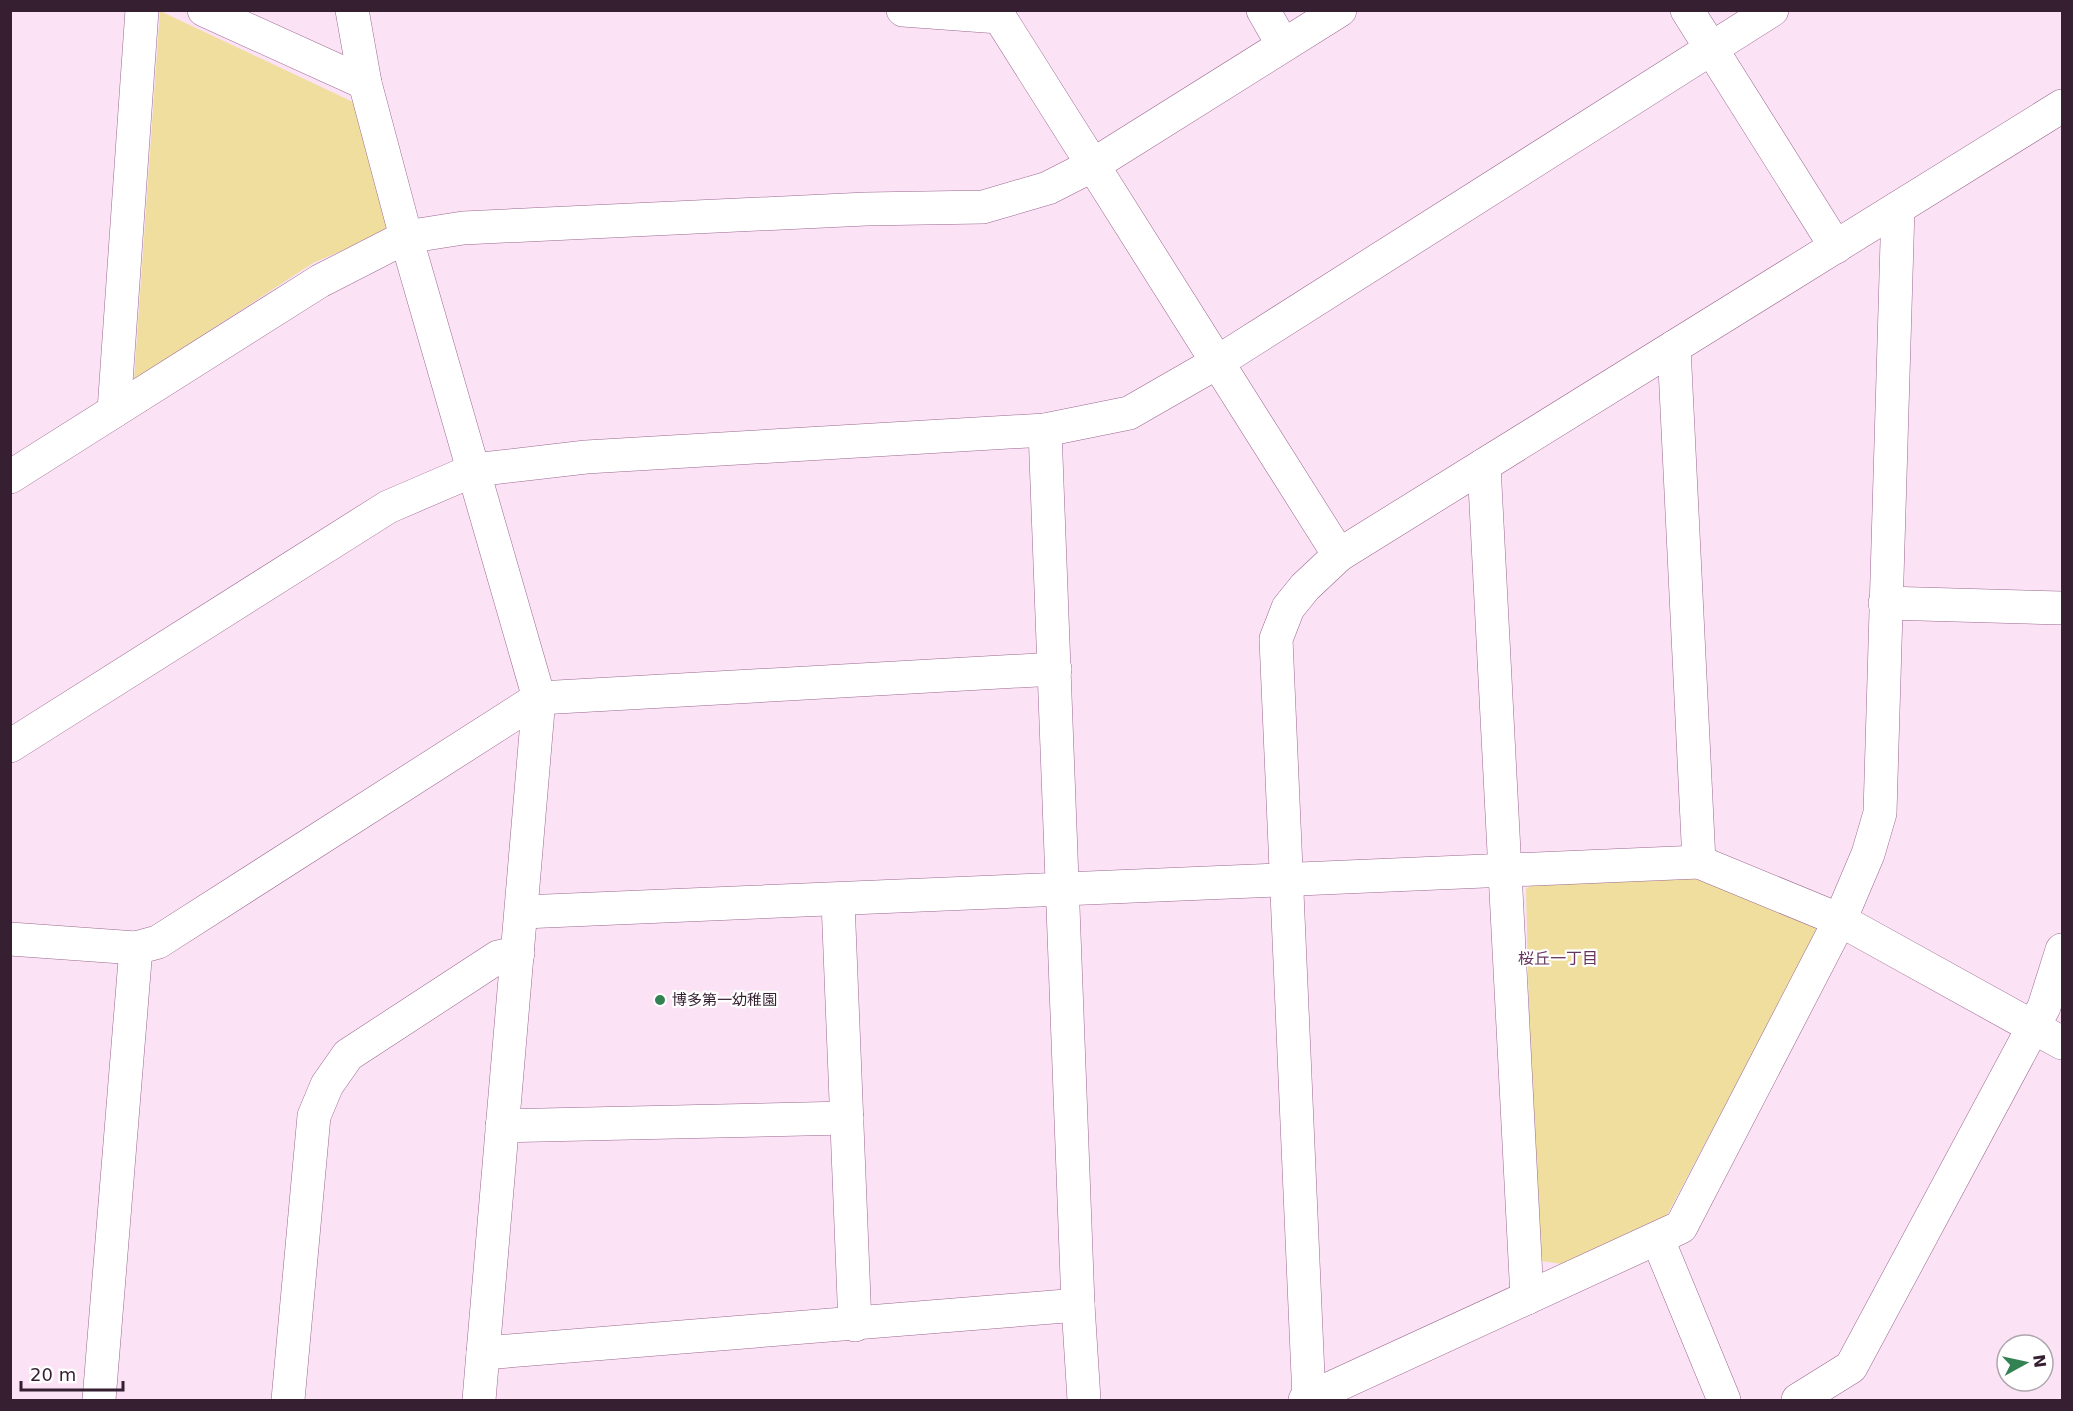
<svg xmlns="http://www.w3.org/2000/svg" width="2073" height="1411" viewBox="0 0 2073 1411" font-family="'DejaVu Sans','Noto Sans JP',sans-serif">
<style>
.green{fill:#f0de9e}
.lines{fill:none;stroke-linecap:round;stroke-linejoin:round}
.minor-casing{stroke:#9b6791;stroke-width:34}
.minor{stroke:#fff;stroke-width:33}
.poi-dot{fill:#338252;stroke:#fff;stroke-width:2}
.labels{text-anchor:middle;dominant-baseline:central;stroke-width:4.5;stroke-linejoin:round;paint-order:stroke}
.poi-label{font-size:15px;fill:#351f31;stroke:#fff;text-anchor:start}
.neighbourhood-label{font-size:16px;fill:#65355d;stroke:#fff}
</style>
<rect width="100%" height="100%" fill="#fbe3f5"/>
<g class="green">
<path d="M160 11 353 102 391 230 313 263 134 380Z"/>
<path d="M1697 872 1816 928 1811 944 1667 1215 1562 1264 1535 1260 1526 889 1539 880Z"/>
</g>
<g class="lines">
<g class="minor-casing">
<g id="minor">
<path d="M204 10 365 83"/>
<path d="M352 10 365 83 406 237 539 698 479 1400"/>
<path d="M903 10 999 17"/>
<path d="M995 10 1339 555"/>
<path d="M1263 10 1283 45"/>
<path d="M1687 10 1836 247"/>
<path d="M1674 347 1699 862"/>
<path d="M114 411 142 10"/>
<path d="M1045 430 1078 1305 1084 1400"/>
<path d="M1484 465 1527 1298"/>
<path d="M10 477 320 281 406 237 463 228 866 209 983 207 1048 188 1093 165 1340 10"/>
<path d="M1885 603 2062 608"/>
<path d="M10 746 388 507 474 470 586 457 1045 430 1129 413 1216 363 1772 10"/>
<path d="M838 901 855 1325"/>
<path d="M523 912 1699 862 1840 920 2062 1043"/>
<path d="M10 939 136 948"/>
<path d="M502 1126 847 1118"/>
<path d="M1658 1240 1724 1400"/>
<path d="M483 1353 1078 1305"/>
<path d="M1309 1399 1276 639 1288 608 1305 587 1339 555 2062 106"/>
<path d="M99 1400 136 948 158 942 539 698 1055 669"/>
<path d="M288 1400 314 1116 327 1085 348 1055 498 957 518 953"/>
<path d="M1305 1400 1681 1227 1840 920 1868 854 1880 813 1898 208"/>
<path d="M1798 1400 1851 1367 2044 1007 2062 950"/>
</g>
</g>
<use href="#minor" class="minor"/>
</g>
<circle class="poi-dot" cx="660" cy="1000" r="6"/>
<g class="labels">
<g class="poi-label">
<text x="672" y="1000">博多第一幼稚園</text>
</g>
<g class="neighbourhood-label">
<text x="1558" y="958">桜丘一丁目</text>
</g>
</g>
<rect width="2073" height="1411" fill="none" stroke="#351f31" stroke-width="24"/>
<g transform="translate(2025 1363) rotate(82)"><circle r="28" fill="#ffffff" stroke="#aea5ad" stroke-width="1.5"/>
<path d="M0-4.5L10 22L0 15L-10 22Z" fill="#338252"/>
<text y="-9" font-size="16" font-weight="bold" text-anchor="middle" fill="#351f31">N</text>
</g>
<path d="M21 1381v9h102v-9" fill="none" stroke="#351f31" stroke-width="3"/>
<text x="30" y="1381" font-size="18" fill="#351f31" stroke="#ffffff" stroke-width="4.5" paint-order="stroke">20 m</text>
</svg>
